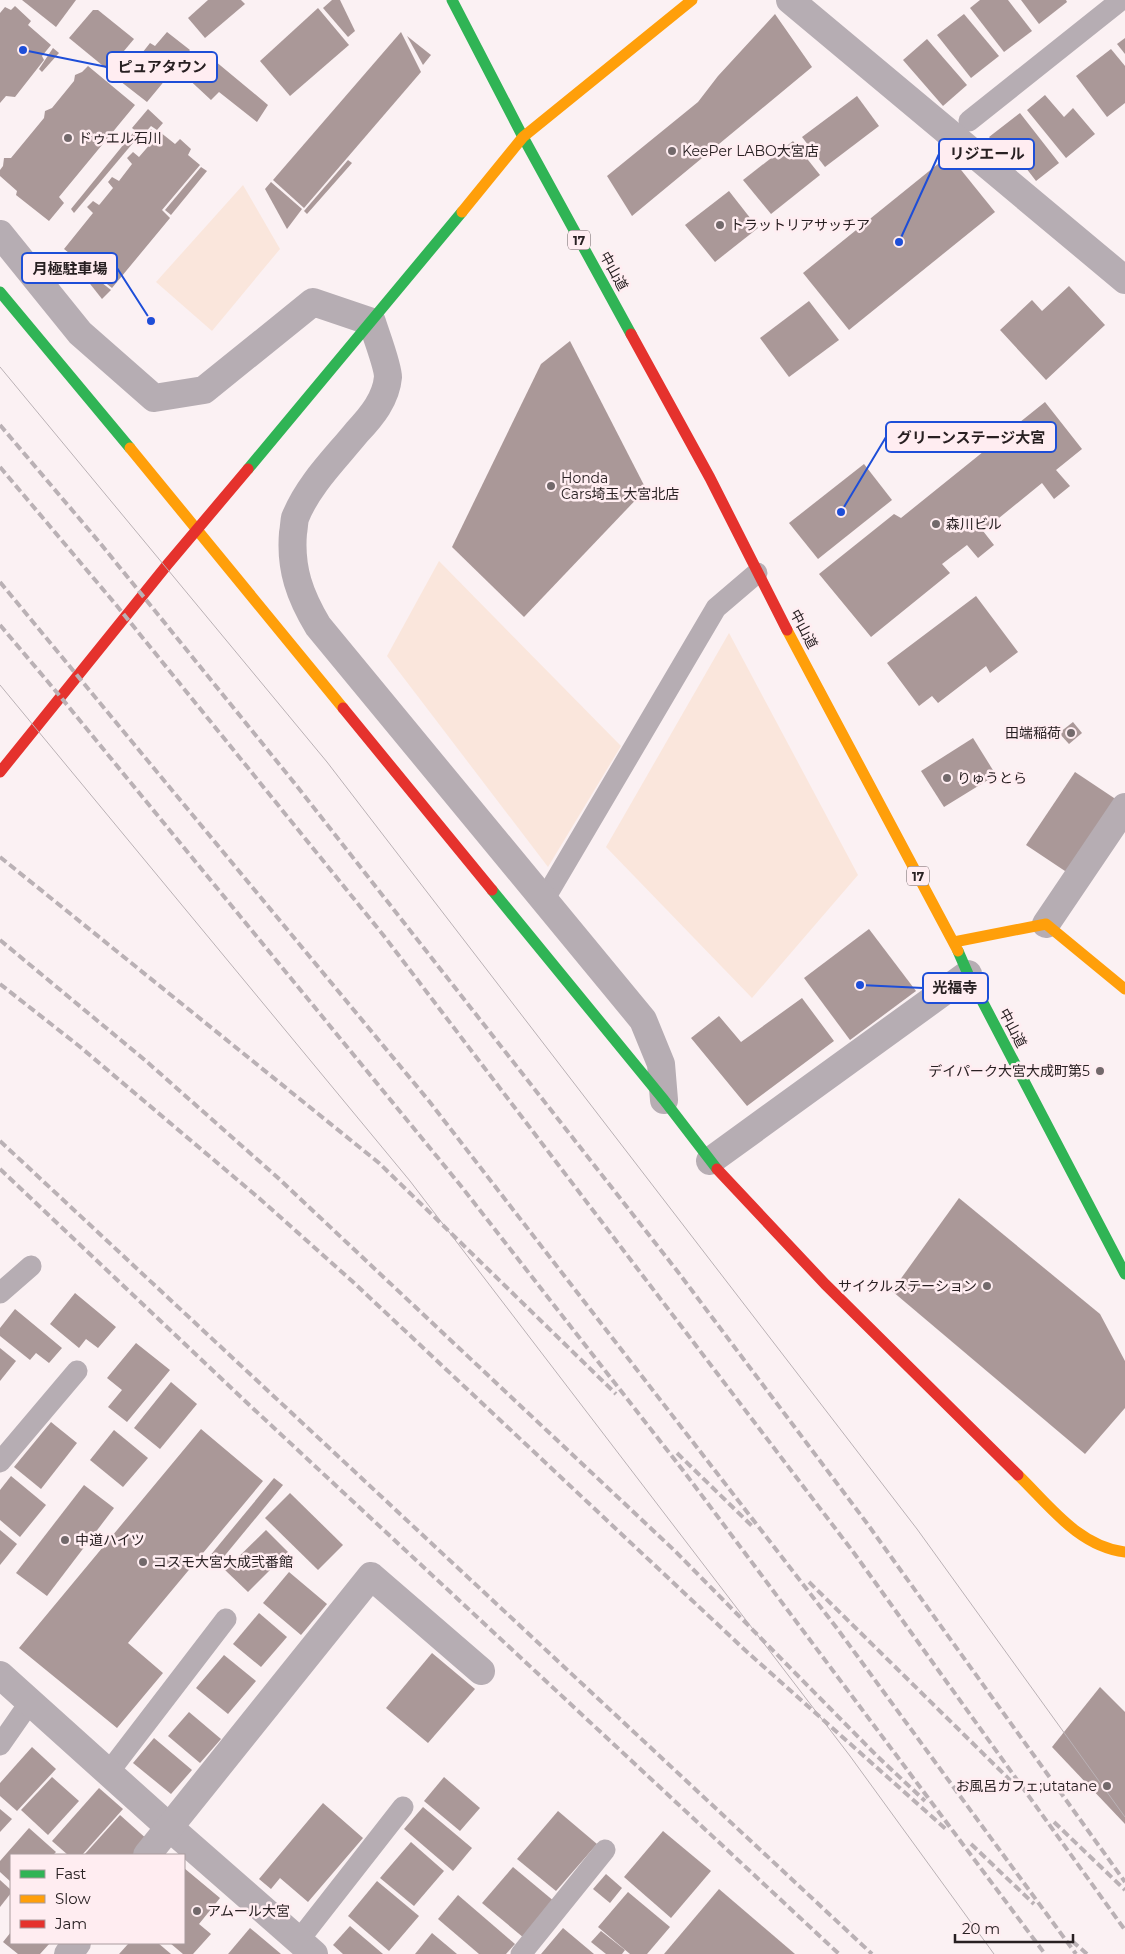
<svg xmlns="http://www.w3.org/2000/svg" width="1125" height="1954" viewBox="0 0 1125 1954" font-family="Montserrat,'Noto Sans JP',sans-serif">
<style>
.green{fill:#fae6dc}
.building{fill:#aa9898}
.lines{fill:none;stroke-linecap:round;stroke-linejoin:round}
.lane{stroke:#b6adb3;stroke-width:21}
.street{stroke:#b6adb3;stroke-width:28}
.fast{stroke:#30b455;stroke-width:11}
.slow{stroke:#ff9f0a;stroke-width:11}
.jam{stroke:#e5322d;stroke-width:11}
.tram{stroke:#bab1b5;stroke-width:1}
.rail{stroke:#bab1b5;stroke-width:4;stroke-dasharray:8 4;stroke-linecap:butt}
.poi-dot{fill:#72696b;stroke:#ffedf1;stroke-width:2}
.labels{text-anchor:middle;dominant-baseline:central;stroke-width:5;stroke-linejoin:round;paint-order:stroke}
.shield{fill:#ffedf1;stroke:#685e60;stroke-width:1}
.shield-label{font-size:12px;font-weight:bold;fill:#282022}
.poi-label{font-size:14px;fill:#282022;stroke:#ffedf1;text-anchor:start}
.street-label{font-size:14px;fill:#282022;stroke:#ffedf1}
.leader{fill:none;stroke:#1d4ed8;stroke-width:2}
.callout-dot{fill:#1d4ed8;stroke:#ffedf1;stroke-width:2}
.callout{fill:#ffedf1;stroke:#1d4ed8;stroke-width:2}
.callout-label{font-size:15px;text-anchor:middle;font-weight:bold;fill:#282022}
</style>
<rect width="100%" height="100%" fill="#fbf1f3"/>
<g class="green">
<path d="M243 185 280 249 212 331 156 282Z"/>
<path d="M439 561 621 746 548 867 387 656Z"/>
<path d="M729 633 858 875 752 998 606 847Z"/>
</g>
<g class="building">
<path d="M22 0H76L56 27Z"/>
<path d="M208 0H241L245 4 205 38 188 18Z"/>
<path d="M332 0H340L355 31 348 37 323 8Z"/>
<path d="M980 0H1008L1032 31 1004 52 970 8Z"/>
<path d="M1021 0H1066L1067 2 1039 24Z"/>
<path d="M15 6 31 21 28 25 51 45 42 56 44 60 15 97 6 96 0 103V13L5 7 11 10Z"/>
<path d="M318 8 349 45 290 96 260 61Z"/>
<path d="M93 10H98L134 39 108 70 69 38Z"/>
<path d="M775 14 812 67 632 216 607 176 698 102 718 76Z"/>
<path d="M964 14 999 56 971 78 937 35Z"/>
<path d="M167 32 190 50 147 102 120 81 150 43 155 46Z"/>
<path d="M401 32 421 72 304 208 273 180Z"/>
<path d="M407 36 431 55 423 65Z"/>
<path d="M1125 38V54L1117 44Z"/>
<path d="M927 39 967 85 943 106 903 60Z"/>
<path d="M53 48 59 53 42 72 39 69Z"/>
<path d="M1111 49 1125 66V103L1107 117 1076 76Z"/>
<path d="M199 55 209 56 268 105 257 122 219 92 211 100 183 74Z"/>
<path d="M88 66 135 105 59 197 64 203 49 221 16 195 17 191 0 176V170L3 166 4 158H11L44 118 45 111 52 108 74 81 75 75 82 72Z"/>
<path d="M1045 95 1064 117 1073 108 1095 134 1066 158 1027 110Z"/>
<path d="M857 96 879 126 825 167 802 137Z"/>
<path d="M148 109 163 123 157 130 151 126 144 134 146 139 132 128Z"/>
<path d="M1020 113 1059 163 1036 181 1016 155 1009 161 989 137Z"/>
<path d="M151 129 157 134 160 132 175 144 180 139 191 149 188 155 200 165 162 210 170 218 112 288 93 273H83V264L64 249 93 213 87 207 93 201 99 205 100 204 113 188 108 182 112 177 119 181 132 164 127 158 133 152 139 157 152 142 147 135Z"/>
<path d="M133 133 138 137 74 213 71 209Z"/>
<path d="M793 141 820 175 771 214 743 180Z"/>
<path d="M949 155 995 212 849 330 803 273Z"/>
<path d="M348 160 352 163 307 214 304 211Z"/>
<path d="M201 167 207 171 171 215 165 210Z"/>
<path d="M271 182 302 209 287 229 265 189Z"/>
<path d="M729 191 758 228 715 262 685 225Z"/>
<path d="M83 275H92L111 290 102 299Z"/>
<path d="M1069 286 1105 325 1046 380 1000 330 1032 300 1042 311Z"/>
<path d="M809 301 839 340 789 377 760 338Z"/>
<path d="M570 341 646 489 524 617 452 547 541 364Z"/>
<path d="M1045 402 1082 449 1056 470 1070 486 1054 499 1042 483 983 531 994 545 978 558 967 545 942 564 950 573 871 637 819 574 894 514 901 518Z"/>
<path d="M864 464 892 500 818 559 789 523Z"/>
<path d="M976 596 1018 652 990 673 986 666 938 703 932 696 919 706 887 663Z"/>
<path d="M1073 722 1082 733 1069 744 1059 733Z"/>
<path d="M973 738 996 775 944 807 921 771Z"/>
<path d="M1075 772 1117 800 1068 873 1026 845Z"/>
<path d="M869 929 916 991 850 1040 804 978Z"/>
<path d="M802 998 834 1041 747 1106 691 1038 719 1016 741 1042Z"/>
<path d="M959 1198 1100 1314 1125 1361V1408L1085 1454 892 1291Z"/>
<path d="M75 1293 116 1327 98 1348 86 1339 79 1348 50 1324Z"/>
<path d="M15 1309 62 1348 49 1363 36 1353 30 1360 0 1336V1328Z"/>
<path d="M136 1343 170 1370 127 1422 108 1407 122 1390 107 1378Z"/>
<path d="M0 1348 16 1361 0 1381Z"/>
<path d="M171 1382 197 1404 160 1449 134 1428Z"/>
<path d="M51 1422 77 1443 41 1489 14 1467Z"/>
<path d="M201 1429 263 1481 128 1643 163 1673 117 1728 19 1648Z"/>
<path d="M114 1430 148 1458 123 1487 90 1460Z"/>
<path d="M11 1476 46 1505 20 1537 0 1520V1490Z"/>
<path d="M274 1478 283 1485 217 1565 209 1557Z"/>
<path d="M84 1485 114 1508 47 1596 16 1573Z"/>
<path d="M290 1493 343 1545 318 1570 265 1518Z"/>
<path d="M0 1530 17 1544 0 1565Z"/>
<path d="M266 1530 288 1552 248 1592 225 1570Z"/>
<path d="M289 1572 327 1604 301 1635 263 1603Z"/>
<path d="M259 1613 287 1637 261 1667 233 1644Z"/>
<path d="M432 1653 475 1689 428 1743 386 1708Z"/>
<path d="M224 1655 256 1681 228 1714 196 1688Z"/>
<path d="M1100 1687 1125 1712V1824L1052 1747Z"/>
<path d="M189 1712 221 1739 200 1763 168 1736Z"/>
<path d="M154 1738 192 1770 171 1794 133 1763Z"/>
<path d="M32 1747 56 1769 17 1811 0 1796V1783Z"/>
<path d="M52 1777 79 1801 48 1835 21 1810Z"/>
<path d="M444 1777 480 1808 460 1831 424 1801Z"/>
<path d="M99 1788 123 1809 82 1855H68L52 1841Z"/>
<path d="M323 1803 363 1838 308 1902 280 1878 271 1889 259 1879Z"/>
<path d="M423 1807 472 1848 453 1871 404 1829Z"/>
<path d="M0 1809 12 1819 0 1832Z"/>
<path d="M558 1811 597 1844 556 1891 517 1859Z"/>
<path d="M120 1815 149 1841 136 1855H84Z"/>
<path d="M29 1828 56 1852 53 1855H11V1882L0 1872V1861Z"/>
<path d="M663 1831 711 1871 671 1918 624 1877Z"/>
<path d="M411 1842 444 1871 414 1906 380 1878Z"/>
<path d="M513 1867 555 1902 524 1938 482 1903Z"/>
<path d="M184 1868 220 1898 199 1924 211 1934 193 1954H183L170 1943H184Z"/>
<path d="M606 1874 622 1888 610 1903 593 1889Z"/>
<path d="M0 1880 11 1890V1893L0 1907Z"/>
<path d="M377 1881 419 1916 389 1951 348 1916Z"/>
<path d="M719 1889 795 1954H664Z"/>
<path d="M628 1892 670 1927 647 1954H630L598 1927Z"/>
<path d="M458 1895 515 1944 506 1954H479L438 1919Z"/>
<path d="M350 1926 383 1954H343L333 1945Z"/>
<path d="M250 1928 281 1954H228Z"/>
<path d="M563 1928 594 1954H541Z"/>
<path d="M601 1931 625 1950 622 1954H606L591 1942Z"/>
<path d="M11 1932V1943H50L40 1954H18L3 1942Z"/>
<path d="M432 1933 457 1954H415Z"/>
<path d="M129 1943H158L171 1954H119Z"/>
</g>
<g class="lines">
<g class="lane">
<path d="M969 121 1121 0"/>
<path d="M544 900 716 608 757 573"/>
<path d="M0 1293 31 1266"/>
<path d="M0 1462 77 1371"/>
<path d="M0 1745 30 1702"/>
<path d="M108 1773 226 1619"/>
<path d="M299 1940 403 1807"/>
<path d="M521 1954 605 1850"/>
</g>
<g class="street">
<path d="M790 0 1125 280"/>
<path d="M0 234 80 333 154 398 204 390 313 302 372 322C376 335 388 366 388 377 386 399 372 416 357 432 335 459 308 485 295 518 294 522 294 528 293 533 290 569 300 596 318 626L643 1020 661 1064 664 1100"/>
<path d="M1046 924 1125 807"/>
<path d="M710 1161 968 974"/>
<path d="M0 1675 169 1827 314 1954"/>
<path d="M147 1855 371 1576 481 1671"/>
<path d="M68 1954 77 1943"/>
</g>
<g class="fast">
<path d="M452 0 523 137 631 334"/>
<path d="M0 292 130 448"/>
<path d="M248 469 462 212"/>
<path d="M492 890 664 1100 717 1169"/>
<path d="M958 951 968 974 1125 1274"/>
</g>
<g class="slow">
<path d="M462 212 523 137 692 0"/>
<path d="M130 448 343 708"/>
<path d="M787 630 958 951"/>
<path d="M954 942 1046 924 1125 989"/>
<path d="M1018 1475C1049 1505 1079 1547 1125 1552"/>
</g>
<g class="jam">
<path d="M631 334 710 478 787 630"/>
<path d="M343 708 492 890"/>
<path d="M0 772 167 565 248 469"/>
<path d="M717 1169 825 1284 1018 1475"/>
</g>
<g class="tram">
<path d="M0 367 327 762 917 1529 1125 1817"/>
<path d="M0 685 410 1181 850 1756 994 1954"/>
</g>
<g class="rail">
<path d="M0 425 100 543 296 785 678 1272 866 1522 1125 1882"/>
<path d="M0 467 117 606 384 936 854 1553 1125 1930"/>
<path d="M0 582 429 1101 836 1627 1076 1954"/>
<path d="M0 625 59 695 461 1186 685 1473 1045 1954"/>
<path d="M0 857 379 1163 616 1394"/>
<path d="M0 940 146 1061 277 1177 675 1551 877 1756 925 1801"/>
<path d="M0 984 79 1046 260 1199 352 1281 746 1651 948 1831"/>
<path d="M0 1141 872 1954"/>
<path d="M0 1169 244 1400 839 1954"/>
<path d="M677 1453 752 1526"/>
<path d="M809 1582 1014 1784"/>
<path d="M1054 1822 1125 1890"/>
<path d="M971 1844 1034 1904"/>
<path d="M1072 1941 1087 1954"/>
</g>
</g>
<g class="poi-dot">
<circle cx="68" cy="138" r="5"/>
<circle cx="672" cy="151" r="5"/>
<circle cx="720" cy="225" r="5"/>
<circle cx="551" cy="486" r="5"/>
<circle cx="936" cy="524" r="5"/>
<circle cx="1071" cy="733" r="5"/>
<circle cx="947" cy="778" r="5"/>
<circle cx="1100" cy="1071" r="5"/>
<circle cx="987" cy="1286" r="5"/>
<circle cx="65" cy="1540" r="5"/>
<circle cx="143" cy="1562" r="5"/>
<circle cx="1107" cy="1786" r="5"/>
<circle cx="197" cy="1911" r="5"/>
</g>
<g class="labels">
<g class="shield">
<rect x="568" y="230.5" width="22" height="19" rx="4"/>
<rect x="907" y="866.5" width="22" height="19" rx="4"/>
</g>
<g class="shield-label">
<text x="579" y="240">17</text>
<text x="918" y="876">17</text>
</g>
<g class="poi-label">
<text x="78" y="138">ドゥエル石川</text>
<text x="682" y="151">KeePer LABO大宮店</text>
<text x="730" y="225">トラットリアサッチア</text>
<text x="561" y="478">Honda<tspan x="561" dy="16">Cars埼玉 大宮北店</tspan></text>
<text x="946" y="524">森川ビル</text>
<text x="1061" y="733" text-anchor="end">田端稲荷</text>
<text x="957" y="778">りゅうとら</text>
<text x="1090" y="1071" text-anchor="end">デイパーク大宮大成町第5</text>
<text x="977" y="1286" text-anchor="end">サイクルステーション</text>
<text x="75" y="1540">中道ハイツ</text>
<text x="153" y="1562">コスモ大宮大成弐番館</text>
<text x="1097" y="1786" text-anchor="end">お風呂カフェ;utatane</text>
<text x="207" y="1911">アムール大宮</text>
</g>
<g class="street-label">
<text transform="translate(614 271) rotate(61)">中山道</text>
<text transform="translate(804 629) rotate(62)">中山道</text>
<text transform="translate(1013 1028) rotate(62)">中山道</text>
</g>
</g>
<path class="leader" d="M23 50L107 67M899 242L939 154M151 321L117 268M841 512L886 437M860 985L923 988"/>
<g class="callout-dot">
<circle cx="23" cy="50" r="5"/>
<circle cx="899" cy="242" r="5"/>
<circle cx="151" cy="321" r="5"/>
<circle cx="841" cy="512" r="5"/>
<circle cx="860" cy="985" r="5"/>
</g>
<g class="callout">
<rect x="107" y="52" width="110" height="30" rx="5"/>
<rect x="939" y="139" width="95" height="30" rx="5"/>
<rect x="22" y="253" width="95" height="30" rx="5"/>
<rect x="886" y="422" width="170" height="30" rx="5"/>
<rect x="923" y="973" width="65" height="30" rx="5"/>
</g>
<g class="callout-label">
<text x="162" y="72">ピュアタウン</text>
<text x="987" y="159">リジエール</text>
<text x="70" y="274">月極駐車場</text>
<text x="971" y="443">グリーンステージ大宮</text>
<text x="955" y="993">光福寺</text>
</g>
<rect x="10" y="1854" width="175" height="90" fill="#ffedf1" stroke="#a99b9e"/>
<rect x="20" y="1870" width="25" height="8" fill="#30b455" stroke="#a99b9e"/>
<text x="55" y="1879" font-size="15" fill="#282022">Fast</text>
<rect x="20" y="1895" width="25" height="8" fill="#ff9f0a" stroke="#a99b9e"/>
<text x="55" y="1904" font-size="15" fill="#282022">Slow</text>
<rect x="20" y="1920" width="25" height="8" fill="#e5322d" stroke="#a99b9e"/>
<text x="55" y="1929" font-size="15" fill="#282022">Jam</text>
<path d="M955 1934v8h118v-8" fill="none" stroke="#282022" stroke-width="2.5"/>
<text x="962" y="1934" font-size="15" fill="#282022" stroke="#ffedf1" stroke-width="4" paint-order="stroke">20 m</text>
</svg>
